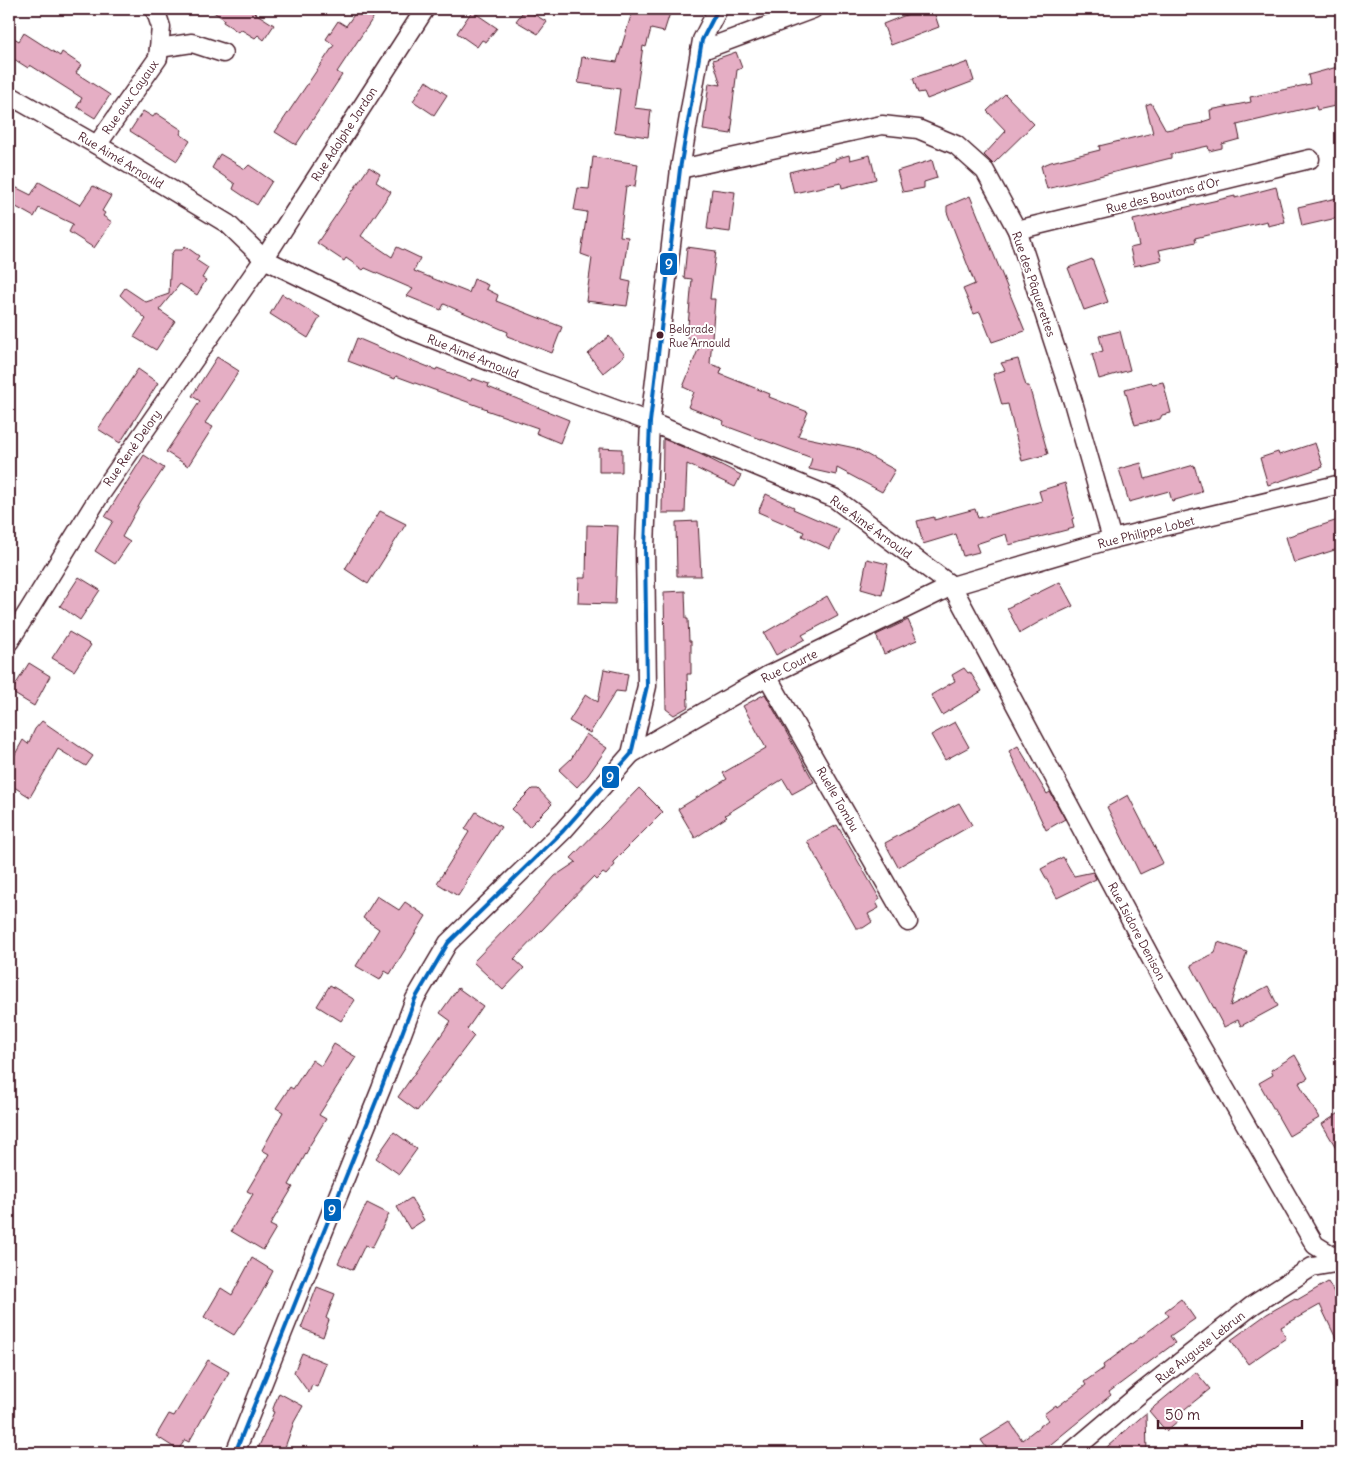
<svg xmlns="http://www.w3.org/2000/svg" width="1350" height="1462" viewBox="0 0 1350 1462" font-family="Delius,sans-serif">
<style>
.building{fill:#e5aec4;stroke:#4a1f2b}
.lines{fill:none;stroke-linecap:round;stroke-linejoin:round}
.street-casing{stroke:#4a1f2b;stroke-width:21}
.street{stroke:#fff;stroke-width:18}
.bus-1-casing{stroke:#fff;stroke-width:8}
.bus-1{stroke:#0065bd;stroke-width:4}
.bus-dot{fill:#4a1f2b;stroke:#fff;stroke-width:2}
.labels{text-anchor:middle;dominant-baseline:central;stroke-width:4;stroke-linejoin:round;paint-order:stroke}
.bus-label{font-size:11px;fill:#4a1f2b;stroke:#fff;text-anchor:start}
.street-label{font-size:12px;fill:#4a1f2b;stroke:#fff}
.line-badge{stroke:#fff;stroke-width:2}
.badge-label{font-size:14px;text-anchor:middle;font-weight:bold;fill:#fff}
</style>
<rect width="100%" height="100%" fill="#fff"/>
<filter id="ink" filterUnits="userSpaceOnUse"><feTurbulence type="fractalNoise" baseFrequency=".02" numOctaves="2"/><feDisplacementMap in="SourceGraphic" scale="10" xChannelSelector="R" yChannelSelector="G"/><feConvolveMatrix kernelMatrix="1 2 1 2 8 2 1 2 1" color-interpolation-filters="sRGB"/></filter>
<g filter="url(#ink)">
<g class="building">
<path d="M209 9H249L274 25 264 40 258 35 255 38 240 29 238 32 231 27 223 22 224 19Z"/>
<path d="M358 9H379L337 72 342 75 296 145 275 132 334 45 326 39 338 21 346 26Z"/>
<path d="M525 9 547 22 538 34 516 21Z"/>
<path d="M633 9H655L670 13 664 32 651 29 646 47 643 46 634 108 651 110 648 137 614 132 620 89 578 83 582 57 617 62Z"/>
<path d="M921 9H933L939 27 891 45 883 24Z"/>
<path d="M472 11 497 28 486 42 482 40 477 47 457 33Z"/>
<path d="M24 33 60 56 62 52 81 65 76 73 110 95 95 118 77 107 82 98 30 65 28 68 9 56V35L19 41Z"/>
<path d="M736 52 742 68 737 70 731 118 733 119 731 134 703 130 709 83 721 85 713 60Z"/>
<path d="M968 62 974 81 927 99 924 92 918 93 913 78 950 66 951 68Z"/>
<path d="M1341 66V100L1335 102V106L1317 110 1316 106 1237 125 1240 139 1222 144V148L1209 151 1208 146 1171 154V158L1047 189 1041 166 1051 162 1100 150 1099 146 1153 133 1146 105 1151 103 1166 130 1203 123 1202 122 1211 119 1210 110 1251 102 1250 97 1310 84 1308 75Z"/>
<path d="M426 81 447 95 434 115 413 101Z"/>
<path d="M1005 94 1034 124 993 164 984 155 1006 131 987 111Z"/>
<path d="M143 111 153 117 156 113 182 130 180 134 190 141 177 161 130 131Z"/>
<path d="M220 154 245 169 249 165 272 181 257 205 233 189 235 184 212 168Z"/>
<path d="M849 155 850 160 870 155 876 179 842 188 841 183 794 193 789 172 835 161V159Z"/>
<path d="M593 157 638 164 635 187 626 186 620 236 628 237 622 280 631 282 627 306 586 301 592 258 581 254 587 212 574 210 578 188 589 189Z"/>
<path d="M932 160 937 178 924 182V188L903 192 897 171Z"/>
<path d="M369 167 380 174 376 182 391 192 361 236 392 257 397 247 420 258 414 271 469 293 474 279 488 285 486 289 498 295 496 301 562 327 552 353 507 336 508 332 444 304 441 310 407 296 413 289 365 268 363 270 346 258 344 261 317 243Z"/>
<path d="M39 182 80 205 93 186 111 196 102 211 105 213 103 216 112 222 94 248 69 232 73 224 39 208 34 217 9 203V184L31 195Z"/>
<path d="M1276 187 1285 222 1268 226 1267 221 1195 238 1196 242 1159 250 1162 260 1134 266 1130 248 1139 246 1133 220 1187 207 1235 196V198Z"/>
<path d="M712 189 735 192 730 232 707 229Z"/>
<path d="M970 196 1025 331 992 342 980 312 974 314 963 289 975 284 947 212V206Z"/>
<path d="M1341 197V217L1302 226 1298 207Z"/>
<path d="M185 246 199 256 196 260 208 268 202 278 206 280 197 295 180 284 159 310 175 321 156 350 134 337 146 319 120 295 125 288 146 302 169 294 171 255 174 250H182Z"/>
<path d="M687 247 716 251 710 299H715L710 364 722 368 720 374 770 394 769 397 808 412 798 436 855 448 895 470 882 492 837 468 836 475 809 469 812 458 723 425 724 421 688 407 694 392 683 387 702 340 687 338 692 279 684 278Z"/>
<path d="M1092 259 1108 302 1084 310 1068 268Z"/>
<path d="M282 294 320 317 308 338 270 314Z"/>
<path d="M1120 331 1130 370 1099 379 1092 354 1103 351 1099 336Z"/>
<path d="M609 336 625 355 603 373 588 354Z"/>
<path d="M357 338 411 361V360L436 370 437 368 471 381 472 378 489 384 488 387 569 420 560 443 536 433 538 428 486 410 487 409 415 383 396 376 395 379 348 361Z"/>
<path d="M217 357 239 371 205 423 213 427 188 466 166 452 200 401 192 396Z"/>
<path d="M1018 359 1026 386H1029L1048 454 1022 461 1008 404 1002 405 993 374 1005 370 1001 363Z"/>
<path d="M138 369 158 383 120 443 98 429Z"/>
<path d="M1151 382 1153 384 1163 382 1171 413 1162 415 1160 419 1135 425 1125 389Z"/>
<path d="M663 439 700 454 741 475 735 487 687 464 685 513H662Z"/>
<path d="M1315 443 1323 467 1268 485 1260 458 1278 452 1279 455Z"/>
<path d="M599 448 622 449V472H599Z"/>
<path d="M144 455 164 468 141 502 122 537 130 542 115 564 95 551 113 521 105 517Z"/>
<path d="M1141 463 1145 479 1194 465 1202 492 1172 501 1169 491 1129 502 1119 469Z"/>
<path d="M1065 483 1074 518 1072 519 1074 528 1009 545 1006 534 976 544 979 552 963 556 956 534 923 544 917 521 934 517V520L975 509 978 518 1042 501 1039 491Z"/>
<path d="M766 494 794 507 793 509 839 529 830 549 802 536 804 532 758 512Z"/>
<path d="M380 511 406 524 368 584 345 569Z"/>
<path d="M1341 519V548L1294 563 1286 537Z"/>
<path d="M698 521 701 576H677L676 522Z"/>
<path d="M587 525 618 526 615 604 578 603 579 578H586Z"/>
<path d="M867 559 888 564 882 595 861 589Z"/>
<path d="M79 577 100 590 80 620 60 606Z"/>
<path d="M1060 582 1073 606 1041 621 1020 633 1007 608Z"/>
<path d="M685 591 686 619H688L689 641H691V674H687L688 707 674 715 666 709 664 592Z"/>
<path d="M827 596 838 616 802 635 805 639 776 655 764 633Z"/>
<path d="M908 620 917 640 884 654 876 635Z"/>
<path d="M69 632 91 645 74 671 52 658Z"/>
<path d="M29 663 50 676 34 706 11 692Z"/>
<path d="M964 668 968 673 970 672 982 691 942 715 931 695 955 681 952 675Z"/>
<path d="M604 669 628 674 625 692 616 691 590 733 569 721 586 694 598 702Z"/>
<path d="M765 694 814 782 792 794 783 779 725 815 727 817 695 838 678 809 727 779 723 773 766 748 743 706Z"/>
<path d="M42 721 93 756 86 766 58 749 30 797 9 784V765L23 740 28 744 35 729Z"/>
<path d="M955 722 969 747 945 760 931 735Z"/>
<path d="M586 734 607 748 588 775 577 787 559 770 571 759Z"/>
<path d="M1018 746 1047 794 1050 792 1065 819 1046 830 1009 751Z"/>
<path d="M639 788 663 812 613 862 615 865 606 875 603 873 596 880 593 877 514 959 524 968 503 990 473 962 512 922 519 916 555 876 576 862 571 858Z"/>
<path d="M532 789H538L552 804 529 827 512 809Z"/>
<path d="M1128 795 1163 863 1140 874 1107 807Z"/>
<path d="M959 803 972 825 898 867 885 843Z"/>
<path d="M476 812 501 827 466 880 467 882 458 896 437 883 469 832 465 829Z"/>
<path d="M837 825 880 899 876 902 879 908 868 914 872 922 863 928H856L807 841Z"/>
<path d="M1063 857 1074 876 1093 872 1096 879 1057 898 1041 869Z"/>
<path d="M377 896 399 910 405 902 426 916 390 974 385 971 380 980 356 966 379 929 363 918Z"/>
<path d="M1218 942 1247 952 1230 1006 1268 986 1278 1006 1241 1026 1238 1020 1224 1027 1191 965 1215 953Z"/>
<path d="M330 985 355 1000 341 1021 317 1006Z"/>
<path d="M458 988 483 1006 467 1029 474 1036 417 1111 398 1097 451 1021 440 1013Z"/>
<path d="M334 1044 356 1057 319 1115 326 1119 308 1148H309L289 1185 293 1187 270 1225 276 1228 263 1250 231 1231 253 1194 247 1191 269 1154 262 1150 283 1112 276 1108 290 1087 293 1089 312 1060 321 1066Z"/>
<path d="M1295 1055 1308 1078 1299 1083 1319 1118 1289 1136 1259 1083 1273 1075 1271 1070Z"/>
<path d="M1341 1112V1156L1322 1124Z"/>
<path d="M394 1132 417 1149 399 1174 376 1158Z"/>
<path d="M411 1198 424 1220 410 1229 397 1207Z"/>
<path d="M367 1203 389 1214 372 1248 365 1245 353 1270 338 1263Z"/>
<path d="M252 1258 273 1271 260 1296 234 1335 204 1317 221 1288 232 1295Z"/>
<path d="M1328 1282 1341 1304V1349L1320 1305 1281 1327 1286 1338 1248 1364 1231 1340 1267 1314 1295 1298 1297 1300Z"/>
<path d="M317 1287 335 1294 326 1318 329 1320 323 1337 301 1328Z"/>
<path d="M1181 1299 1195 1319 1170 1336 1175 1343 1109 1392 1111 1395 1040 1453H990L981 1440 1010 1422 1022 1440 1048 1420 1044 1414 1056 1405 1057 1407 1086 1385 1084 1382 1104 1368 1103 1365 1169 1316 1165 1311Z"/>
<path d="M302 1353 326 1363 317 1387 312 1385 309 1393 294 1372Z"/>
<path d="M208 1360 229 1372 189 1442 185 1440 178 1450 156 1436 169 1414 174 1416Z"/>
<path d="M1196 1372 1210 1389 1181 1412 1184 1416 1166 1431 1149 1411Z"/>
<path d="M279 1393 303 1406 294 1422 283 1453H256L274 1412 272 1411Z"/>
<path d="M1146 1413 1147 1453H1100Z"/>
</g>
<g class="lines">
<g class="street-casing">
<g id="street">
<path d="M159 48 192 43 223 53"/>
<path d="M700 51 813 9"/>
<path d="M9 95 109 152 228 224 264 259 406 328 533 379 650 422 834 498 952 586 1162 979 1315 1245 1341 1261"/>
<path d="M97 145 158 58 161 27 155 9"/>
<path d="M680 169 882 125 918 129 956 145 985 171 1017 230 1073 402 1112 539"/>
<path d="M1017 230 1310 159"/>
<path d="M9 642 100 495 264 259 425 9"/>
<path d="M767 676 908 922"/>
<path d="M631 754 767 676 952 586 1112 539 1341 484"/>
<path d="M235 1453 283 1332 381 1089 415 999 448 943 563 831 631 754 647 686 645 547 650 422 680 169 702 40 718 9"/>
<path d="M1070 1453 1142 1392 1253 1305 1312 1267 1341 1262"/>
</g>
</g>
<use href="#street" class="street"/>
<g class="bus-1-casing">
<path id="bus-1" d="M235 1453 381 1089 415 999 448 943 563 831 631 754 647 686 645 547 650 422 680 169 702 40 718 9"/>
</g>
<use href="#bus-1" class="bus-1"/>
</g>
</g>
<circle class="bus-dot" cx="660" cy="335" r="4.5"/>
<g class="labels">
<g class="bus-label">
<text x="669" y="329">Belgrade<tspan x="669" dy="14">Rue Arnould</tspan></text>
</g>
<g class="street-label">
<text transform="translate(130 97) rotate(-55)">Rue aux Cayaux</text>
<text transform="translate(344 134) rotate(-57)">Rue Adolphe Jardon</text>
<text transform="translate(121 160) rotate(31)">Rue Aimé Arnould</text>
<text transform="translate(1163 195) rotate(-14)">Rue des Boutons d'Or</text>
<text transform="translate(1034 284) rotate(71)">Rue des Pâquerettes</text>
<text transform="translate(473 356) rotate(22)">Rue Aimé Arnould</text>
<text transform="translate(132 448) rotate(-55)">Rue René Delory</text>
<text transform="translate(871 527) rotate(36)">Rue Aimé Arnould</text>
<text transform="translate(1146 532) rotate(-14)">Rue Philippe Lobet</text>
<text transform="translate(789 666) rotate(-26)">Rue Courte</text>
<text transform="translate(838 799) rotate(60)">Ruelle Tombu</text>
<text transform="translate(1137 931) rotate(62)">Rue Isidore Denison</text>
<text transform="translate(1200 1347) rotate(-38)">Rue Auguste Lebrun</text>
</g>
</g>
<g class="line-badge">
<rect x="659" y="252" width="19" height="24" rx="5" fill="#0065bd"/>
<rect x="601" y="765" width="19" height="24" rx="5" fill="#0065bd"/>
<rect x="323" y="1198" width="19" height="24" rx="5" fill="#0065bd"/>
</g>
<g class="badge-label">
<text x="669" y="269">9</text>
<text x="610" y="782">9</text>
<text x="332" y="1215">9</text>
</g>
<rect width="1350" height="1462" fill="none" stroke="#fff" stroke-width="30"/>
<rect x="15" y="15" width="1320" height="1432" fill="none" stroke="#4a1f2b" stroke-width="2" filter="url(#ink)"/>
<path d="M1158 1420v8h144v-8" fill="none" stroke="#4a1f2b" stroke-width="2.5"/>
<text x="1165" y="1420" font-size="15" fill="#4a1f2b" stroke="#ffffff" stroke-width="4" paint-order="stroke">50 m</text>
</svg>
